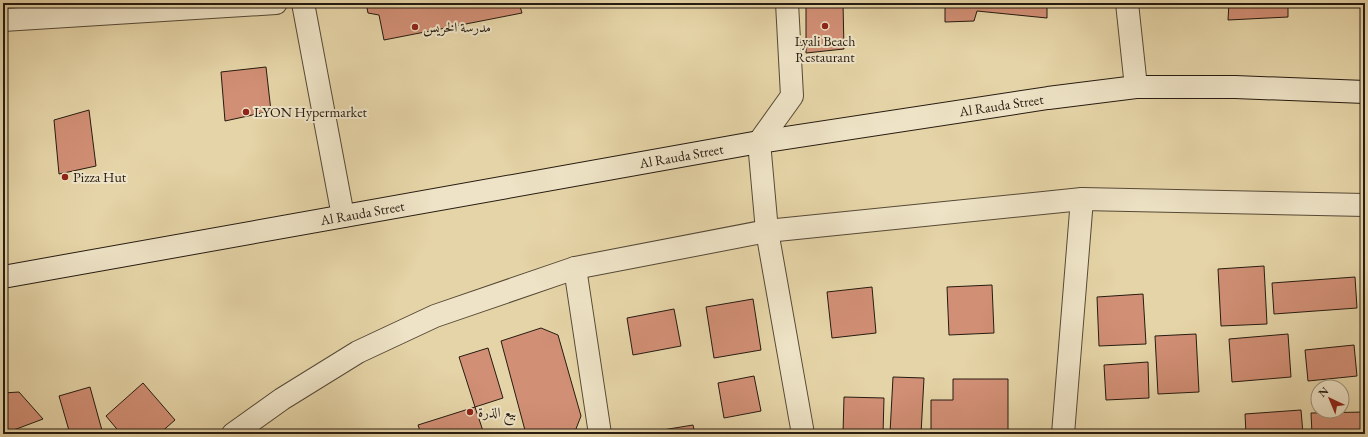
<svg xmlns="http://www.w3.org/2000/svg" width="1368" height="437" viewBox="0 0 1368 437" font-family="'EB Garamond',Amiri,serif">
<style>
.building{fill:#d18f75;stroke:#261b10}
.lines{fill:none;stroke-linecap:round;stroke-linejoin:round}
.street-casing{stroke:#564936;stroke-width:24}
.secondary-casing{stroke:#261b10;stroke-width:24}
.street{stroke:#eee3c6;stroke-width:22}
.secondary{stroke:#eee3c6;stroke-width:22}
.poi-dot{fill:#8f2418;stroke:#eee3c6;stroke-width:1.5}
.labels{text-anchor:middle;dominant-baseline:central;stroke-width:4;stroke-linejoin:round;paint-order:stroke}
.poi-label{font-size:14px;fill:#261b10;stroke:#eee3c6;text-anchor:start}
.street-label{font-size:14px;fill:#261b10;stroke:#eee3c6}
</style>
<rect width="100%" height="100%" fill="#e5d4a7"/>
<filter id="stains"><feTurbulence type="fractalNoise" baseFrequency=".005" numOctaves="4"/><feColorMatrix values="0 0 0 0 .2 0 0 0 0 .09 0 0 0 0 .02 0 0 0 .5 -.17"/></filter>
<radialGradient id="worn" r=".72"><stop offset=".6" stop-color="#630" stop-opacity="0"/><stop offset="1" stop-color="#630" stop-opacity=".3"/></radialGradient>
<g class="building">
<path d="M366 3H519L522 13 384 40 379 15 368 13Z"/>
<path d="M806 3H843L844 49 806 53Z"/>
<path d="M945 3H1047V18L977 11 974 21 945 22Z"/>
<path d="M1229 3H1288V17L1228 20Z"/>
<path d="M266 67 271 111 225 121 221 72Z"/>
<path d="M89 110 96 166 59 174 54 120Z"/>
<path d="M1264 266 1267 324 1221 326 1218 269Z"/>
<path d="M1355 277 1357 308 1274 314 1272 283Z"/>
<path d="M992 285 994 333 949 335 947 287Z"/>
<path d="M872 287 876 333 832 338 827 292Z"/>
<path d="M1143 294 1146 344 1099 346 1097 297Z"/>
<path d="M753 299 761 350 714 358 706 307Z"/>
<path d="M674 309 681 346 633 355 627 318Z"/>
<path d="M541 328 558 335 581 416 574 434H526L501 341Z"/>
<path d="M1196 334 1199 392 1158 394 1155 336Z"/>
<path d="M1288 334 1291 377 1232 382 1229 339Z"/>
<path d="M1354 345 1357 376 1308 381 1305 350Z"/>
<path d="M488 348 503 398 475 407 459 357Z"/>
<path d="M1148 362 1149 398 1106 400 1104 365Z"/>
<path d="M754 376 761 411 724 418 718 383Z"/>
<path d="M893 377 924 378 921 434 890 433Z"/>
<path d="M953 379H1008V432H931V400H953Z"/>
<path d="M143 383 175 420 159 434H121L106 416Z"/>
<path d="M90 387 103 434H70L59 396Z"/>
<path d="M19 392 43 419 3 434V393Z"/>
<path d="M844 397 884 398 883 434 843 433Z"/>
<path d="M475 407 484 434H421L418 425Z"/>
<path d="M1301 410 1303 434H1246L1245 414Z"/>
<path d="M1365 412V434H1312L1311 413Z"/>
<path d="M693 425 695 434H638Z"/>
</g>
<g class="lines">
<g class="street-casing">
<g id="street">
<path d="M303 3 343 216"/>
<path d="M787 3 792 96 759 142 767 231 803 434"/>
<path d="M1127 3 1136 87"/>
<path d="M3 20 276 3"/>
<path d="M575 268 600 434"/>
<path d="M233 434 282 399 358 352 435 316 575 268 767 231 1082 199 1365 205"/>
<path d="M1063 434 1082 199"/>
</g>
</g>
<g class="secondary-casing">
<g id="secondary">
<path id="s1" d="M3 277 759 142 1048 98 1136 87H1235L1365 92"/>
</g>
</g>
<use href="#street" class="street"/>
<use href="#secondary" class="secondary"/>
</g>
<g class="poi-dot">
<circle cx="825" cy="26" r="4"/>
<circle cx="415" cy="27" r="4"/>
<circle cx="246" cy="112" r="4"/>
<circle cx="65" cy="177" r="4"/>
<circle cx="470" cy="412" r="4"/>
</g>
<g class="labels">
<g class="poi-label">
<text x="423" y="27">مدرسة الخريس</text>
<text x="825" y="41" text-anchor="middle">Lyali Beach<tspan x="825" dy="16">Restaurant</tspan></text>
<text x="254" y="112">LYON Hypermarket</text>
<text x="73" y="177">Pizza Hut</text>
<text x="478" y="412">بيع الذرة</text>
</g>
<g class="street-label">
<text stroke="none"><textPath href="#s1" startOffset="1013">Al Rauda Street</textPath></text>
<text stroke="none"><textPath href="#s1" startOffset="689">Al Rauda Street</textPath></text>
<text stroke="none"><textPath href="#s1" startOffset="365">Al Rauda Street</textPath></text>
</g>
</g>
<rect width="1368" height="437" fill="none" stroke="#e5d4a7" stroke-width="16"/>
<rect x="4" y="4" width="1360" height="429" fill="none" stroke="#261b10" stroke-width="2"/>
<rect x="8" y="8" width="1352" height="421" fill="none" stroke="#261b10"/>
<g transform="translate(1330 399) rotate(316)"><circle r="19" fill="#eee3c6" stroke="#9e937d"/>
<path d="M0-3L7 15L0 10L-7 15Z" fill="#8f2418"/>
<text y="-6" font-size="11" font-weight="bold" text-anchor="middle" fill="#261b10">N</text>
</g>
<rect width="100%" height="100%" filter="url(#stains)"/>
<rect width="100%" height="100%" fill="url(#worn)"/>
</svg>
